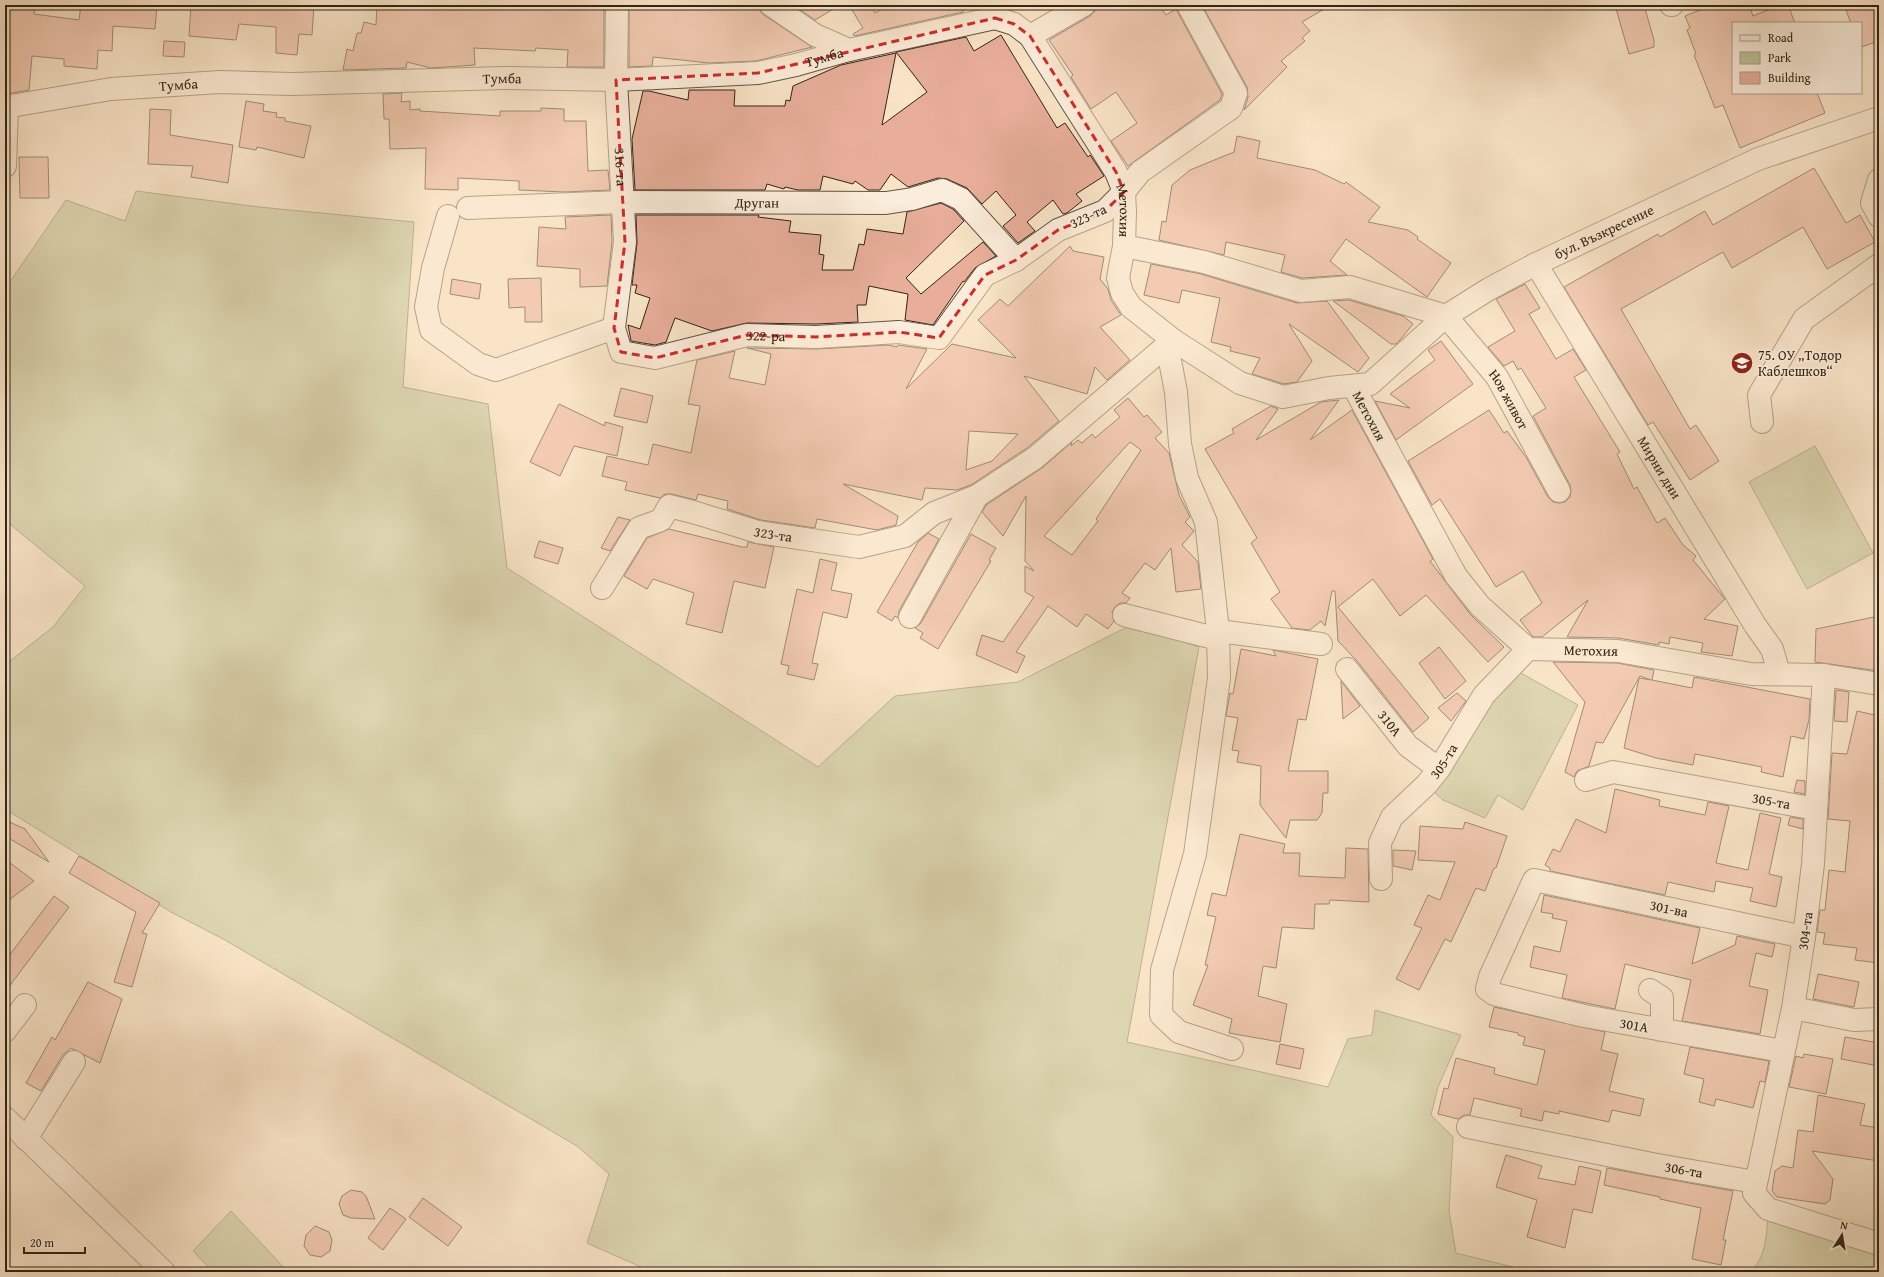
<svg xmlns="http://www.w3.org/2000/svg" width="1884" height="1277" viewBox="0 0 1884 1277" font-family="'Gentium Book Plus',serif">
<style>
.green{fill:#bbc598;stroke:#767557}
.building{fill:#e8ae9a;stroke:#312516;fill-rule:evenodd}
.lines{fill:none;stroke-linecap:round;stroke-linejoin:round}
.minor-casing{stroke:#635542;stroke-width:24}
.minor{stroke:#fbeddb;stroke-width:22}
.marked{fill:none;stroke:#d62828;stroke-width:3;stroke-dasharray:8 5;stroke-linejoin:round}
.labels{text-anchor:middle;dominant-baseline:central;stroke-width:3.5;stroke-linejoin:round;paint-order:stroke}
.street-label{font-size:14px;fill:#312516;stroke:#fbeddb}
.poi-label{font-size:14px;fill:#312516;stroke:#fbeddb;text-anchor:start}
</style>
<rect width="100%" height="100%" fill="#f9e4c7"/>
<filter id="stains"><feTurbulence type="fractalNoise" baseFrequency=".005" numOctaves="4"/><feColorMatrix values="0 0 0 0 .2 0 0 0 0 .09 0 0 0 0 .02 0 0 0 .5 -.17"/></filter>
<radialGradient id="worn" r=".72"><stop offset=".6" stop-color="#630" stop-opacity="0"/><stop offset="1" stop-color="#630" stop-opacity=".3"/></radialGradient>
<g class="green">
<path d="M136 191 259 207 414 222 403 387 488 404 507 568 818 767 895 696 1018 682 1131 625 1199 647 1127 1042 1328 1087 1348 1039 1372 1035 1375 1010 1461 1035 1438 1087 1431 1115 1453 1137 1449 1211 1456 1253 1533 1272H652L587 1243 609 1174 577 1146 225 940 171 912 5 809V665L53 627 85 586 5 520V289L66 200 125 221Z"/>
<path d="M1815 446 1873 553 1807 589 1749 482Z"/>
<path d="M1510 667 1578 705 1523 810 1498 795 1485 818 1443 800 1426 785Z"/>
<path d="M1768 1209 1879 1244V1272H1750C1767 1258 1767 1230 1768 1209Z"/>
<path d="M231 1211 288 1272H213L193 1251Z"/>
</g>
<g class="building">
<path d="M5 5H35L34 14 79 20 81 5H157L155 29 113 26 112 51 98 50 97 69 64 66V59L32 56 29 90 6 94Z"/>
<path d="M191 5H314L312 35 299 34 297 55 276 53V27L239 24 236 40 189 36Z"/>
<path d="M377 5H604V67H567L568 50 536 48 535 51 474 48 475 65 431 68 407 62 406 68 343 70 347 49 353 51 357 33H361L364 22 376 25Z"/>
<path d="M629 5H759L760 11 764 15 812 47 756 61 709 63 653 57 652 66 629 67Z"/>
<path d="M793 5H840L815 20Z"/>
<path d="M849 5H871L875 13 890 5H967L963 12 854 36 853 34 863 28Z"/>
<path d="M1096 5H1159L1166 15 1176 9 1222 94 1220 100 1128 166 1111 141 1137 123 1116 92 1091 109 1071 77 1073 75 1049 40 1090 16 1095 11Z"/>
<path d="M1202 5H1331L1302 22 1310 31 1302 38 1305 41 1281 61 1287 67 1244 110 1248 97 1247 87Z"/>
<path d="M1615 5H1644L1654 40V47L1629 54Z"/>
<path d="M1713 5H1749L1753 16 1780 5H1788L1795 23H1733V93H1817L1825 113 1740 148 1723 105 1715 108 1694 55 1696 54 1687 30 1690 28 1685 16Z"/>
<path d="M1844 5H1879V41L1861 47V23H1851Z"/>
<path d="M1001 35 1057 128 1065 123 1088 157 1090 155 1104 176 1076 194 1082 201 1067 213 1063 214 1053 200 1027 222 1035 231 1018 243 1003 226 1016 215 996 191 982 204 967 188 947 179 938 178 908 187 891 174 880 190H868L855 181 853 184 823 176 820 190H798L785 187 784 189 767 184 765 190H635L632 139 643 91H649L688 100 689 90H735L734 106H785L786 100 790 101 793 86 841 65 896 53 882 125 927 92 896 52 966 37 974 51Z"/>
<path d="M164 41 185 42 184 57 163 56Z"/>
<path d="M402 93 401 102 410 101V110L420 109V111L500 116V111H541V108L564 109V121H586L588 171 608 170 610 190 564 192 519 190V181L458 178V190L425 189 426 148 390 149 389 119H384L383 94Z"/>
<path d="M246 101 264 104 263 111 277 113 276 117 285 118V121L311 126 304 158 257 147 256 150 239 147Z"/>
<path d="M150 109 171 110 170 135 233 145 228 183 191 177 193 166 148 164Z"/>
<path d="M1237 136 1260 141 1257 158 1315 170 1344 184 1346 182 1380 207 1368 222 1408 230 1418 237 1417 239 1451 263 1427 297 1346 239 1330 261 1347 275 1302 278 1281 272 1285 255 1226 242 1224 255 1159 240 1162 221 1166 222 1172 185 1190 170 1234 152Z"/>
<path d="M19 157H48L49 198H20Z"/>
<path d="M1814 168 1846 223 1860 215 1875 242 1827 269 1803 227 1732 268 1723 252 1621 309 1690 429 1696 425 1719 461 1690 480 1653 422 1648 425 1564 287 1658 234 1660 237 1705 211 1713 225Z"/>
<path d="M941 203 953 209 964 221 906 278 921 294 983 242 996 256 975 268 964 282 963 281 933 325 905 320 908 294 869 286 866 305H857L858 322 816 324 747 323 712 331 675 318 666 342 655 345 631 341 628 325 640 329 650 298 635 293 637 285H632L637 243 636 215H759L758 217 791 221 789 232 821 235 819 254 824 255 822 270H853L859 244 864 245 867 229 903 234 907 212Z"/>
<path d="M611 215 612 242 607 286 580 287V269L537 266 539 227 566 229 565 217Z"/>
<path d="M1070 246 1073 251 1104 257 1100 279 1108 289 1111 300 1121 315 1100 327 1130 360 1107 380 1095 367 1087 394 1024 376 1059 421 1027 448 971 485 957 490 925 488 922 500 843 484 898 516 896 525 877 530 817 519 815 528 761 520 727 509 728 501 698 494 696 500 672 494H665L660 498 625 490 627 482 602 476 607 456 648 465 653 444 691 453 700 406 688 404 697 360 735 351 729 378 765 385 771 354 747 348 817 349 888 345 897 347 898 345 927 349 906 389 952 344 1016 358 978 320 1000 299 1008 306ZM969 431 1018 434 992 461 966 470Z"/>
<path d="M1151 264 1201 274 1297 303 1327 301 1369 358 1358 372 1289 324 1312 361 1297 382 1284 384 1252 374 1260 358 1230 351 1231 347 1211 342 1220 298 1182 290 1179 303 1144 295Z"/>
<path d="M541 278 542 322H525V307L509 308 508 279Z"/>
<path d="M452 279 481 284 479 299 450 294Z"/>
<path d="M1525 284 1540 308 1529 314 1556 359 1573 349 1586 370 1574 377 1620 452 1617 454 1634 489 1637 487 1657 523 1665 518 1683 545 1696 556 1693 560 1725 599 1704 619 1738 626 1732 656 1701 652 1703 643 1670 637 1669 644 1659 642V645L1618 638 1567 637 1588 600 1542 637H1533L1520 620 1542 603 1523 571 1496 587 1440 499 1432 505 1408 461 1489 410 1504 433 1507 431 1526 457 1548 497 1553 502 1559 503 1565 502 1570 497 1571 491 1570 485 1533 416 1546 408 1521 368 1518 370 1513 361 1504 366 1488 347 1515 331 1496 299Z"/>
<path d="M1349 300 1403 316 1413 324 1400 340 1396 344H1391L1333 301Z"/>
<path d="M1441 341 1473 384 1396 440 1375 401 1410 408 1390 394 1435 360 1428 350Z"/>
<path d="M621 388 653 396 647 423 614 416Z"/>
<path d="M1128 398 1144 417 1147 415 1162 432 1155 438 1169 453 1179 495 1190 517 1185 522 1194 531 1182 545 1198 562 1201 589 1176 592 1171 548 1155 570 1145 563 1122 593 1130 598 1126 603H1120L1115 607 1112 612 1114 621 1108 629 1086 614 1077 627 1048 606 1016 652 1025 656 1017 673 976 655 982 635 1003 642 1034 597 1025 592V566L1034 571 1025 561 1026 496 1003 536 982 512 986 505 1042 468 1072 442 1071 446 1078 440 1082 443 1092 434 1095 438 1120 417 1114 410ZM1130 442 1141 450 1096 519 1098 521 1072 555 1044 536Z"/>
<path d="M1339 400 1310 440 1352 410 1433 559 1430 561 1470 614 1504 647 1488 662 1426 595 1400 616 1373 579 1338 607 1429 718 1413 732 1357 661 1338 641 1335 591H1332L1325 626 1321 621 1310 630 1292 628 1271 599 1280 592 1251 543 1257 538 1205 449 1234 433 1232 429 1271 406 1278 409 1256 440 1321 402Z"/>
<path d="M559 404 605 426V422L623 427 617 456 574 446 560 476 530 462Z"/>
<path d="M618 517 630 520 610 551 601 548Z"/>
<path d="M669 529 742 547H747L748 542 774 547 765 588 734 581 722 633 686 624 694 593 653 579 647 589 624 576 647 538Z"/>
<path d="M928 533 939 539 899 611 898 618 895 616 892 621 877 612 918 542Z"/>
<path d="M971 534 996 548 989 560 991 561 938 649 920 638 923 633 915 628 921 623Z"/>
<path d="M539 541 563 548 558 564 534 557Z"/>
<path d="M820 559 837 563 831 590 852 594 847 618 823 612 812 663 818 664 814 680 787 674 789 666 781 664 797 589 813 593Z"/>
<path d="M1879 616V671L1815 662 1816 629Z"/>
<path d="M1439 647 1466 681 1445 699 1419 663Z"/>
<path d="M1241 649 1276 656 1273 650 1318 659 1306 720 1298 719 1288 771H1328V793H1323L1322 813 1317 820H1290L1286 838 1260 805 1261 766 1237 762 1239 751 1232 750 1238 718 1226 716 1230 693 1233 694Z"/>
<path d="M1553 662 1617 663 1654 670 1652 680 1692 688 1694 677 1810 699 1809 720 1804 739 1791 736 1783 777 1761 772 1762 767 1695 754 1693 765 1656 758 1624 748 1639 678 1651 680 1640 676 1603 743 1596 742 1589 766 1577 771 1574 777 1565 772 1585 702Z"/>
<path d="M1341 681 1360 706 1343 719Z"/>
<path d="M1836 690 1849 692 1847 722 1834 721Z"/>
<path d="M1457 693 1466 701 1451 721 1438 708Z"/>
<path d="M1857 711 1879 716 1878 963 1855 960 1857 948 1823 944 1825 933 1817 932 1820 910H1825L1829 870 1845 872 1850 821 1828 819 1832 753 1847 754Z"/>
<path d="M1797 780 1805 781V794L1794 792Z"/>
<path d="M1615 789 1660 800 1659 806 1705 815 1708 802 1729 806 1716 863 1748 870 1760 813 1781 818 1769 874 1782 877 1776 907 1750 901 1753 888 1716 881 1714 892 1668 882 1665 895 1550 871V868L1545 865 1553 849 1560 852 1576 819 1606 833Z"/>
<path d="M1790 817 1803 819V829L1788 825Z"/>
<path d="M5 820 25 829 49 862 5 836Z"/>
<path d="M1465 822 1507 836 1496 868H1494L1485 891 1476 888 1451 942 1445 939 1419 990 1396 979 1422 928 1414 925 1428 895 1440 900 1455 862 1418 860 1420 826 1463 829Z"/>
<path d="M1240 834 1285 844 1283 853H1300L1299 876 1345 878 1346 848 1368 849 1369 902 1330 900 1329 904H1315L1314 929 1282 927 1276 968 1263 966 1258 996 1287 1004 1280 1042 1229 1033 1232 1019 1193 1005 1208 965H1205L1216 917 1207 915 1212 893 1226 896Z"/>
<path d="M1393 850 1416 851 1412 870 1393 866Z"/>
<path d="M79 856 160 903 142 933 147 934 132 987 114 982 136 912 69 873Z"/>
<path d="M5 859 34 881 5 903Z"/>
<path d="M1544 895 1700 928 1692 964 1735 945 1737 936 1775 944 1772 957 1756 953 1749 986 1768 990 1760 1034 1682 1021 1691 980 1625 964 1615 1009 1562 998 1567 975 1530 967 1534 946 1560 952 1567 921 1552 918 1553 914 1541 912Z"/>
<path d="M54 896 69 907 5 992V961Z"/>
<path d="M1818 974 1859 982 1854 1007 1813 999Z"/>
<path d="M88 982 122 999 100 1063 71 1048 63 1055 41 1091 26 1083 52 1037 55 1040Z"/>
<path d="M1494 1007 1605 1032 1601 1050 1618 1054 1609 1091 1644 1099 1640 1116 1612 1110 1609 1122 1559 1111V1114L1544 1111 1542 1121 1520 1116 1522 1109 1474 1098 1470 1115H1464L1458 1119 1438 1114 1444 1088 1448 1089 1456 1058 1495 1068 1494 1074 1537 1085 1545 1050 1523 1045 1525 1037 1518 1035V1033L1489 1027Z"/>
<path d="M1845 1037 1879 1043V1066L1841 1059Z"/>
<path d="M1280 1044 1304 1049 1300 1069 1276 1064Z"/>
<path d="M1690 1047 1769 1061 1765 1082 1760 1081 1753 1108 1716 1099 1714 1106 1699 1102 1704 1079 1684 1074Z"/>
<path d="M1804 1054 1833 1059 1826 1094 1789 1087 1796 1056 1803 1058Z"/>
<path d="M1818 1095 1865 1104 1860 1125 1879 1128V1161L1812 1151 1833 1179 1830 1200 1825 1204 1777 1197 1772 1191 1775 1171 1782 1166 1793 1168 1798 1130 1813 1132Z"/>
<path d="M1506 1155 1542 1166 1538 1178 1575 1185 1579 1166 1601 1171 1592 1213 1573 1209 1565 1248 1527 1237 1537 1200 1496 1187Z"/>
<path d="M1607 1168 1733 1191 1723 1240H1726L1721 1265 1692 1259 1701 1208 1660 1199V1197L1604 1185Z"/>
<path d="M351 1190 362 1192 366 1196 375 1219 351 1218 343 1215 339 1204 342 1196Z"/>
<path d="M423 1198 462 1227 448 1246 409 1217Z"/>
<path d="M390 1208 406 1219 383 1250 368 1238Z"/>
<path d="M315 1226 329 1232 332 1240 330 1251 321 1257 310 1255 304 1246 306 1235Z"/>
</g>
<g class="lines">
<g class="minor-casing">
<g id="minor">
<path id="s1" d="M617 5 616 80 625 242 614 328 621 352 655 358 747 335 816 337 899 332 939 338 985 275 1016 260 1058 230 1105 211 1124 192 1140 172 1231 108 1236 93 1188 5"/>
<path d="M771 5 815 35 849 50"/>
<path id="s2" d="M992 5 995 18 1014 24 1030 36 1116 172 1124 192 1125 212 1124 246 1118 278 1122 293 1131 307 1173 340 1240 383 1283 397 1329 388 1370 384 1446 316 1489 289 1536 264 1758 159 1879 118"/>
<path d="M1671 5H1672"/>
<path d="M1030 36 1084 5"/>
<path id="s3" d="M5 107 111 89 220 82 292 84 504 78 616 80 758 73 796 65 849 50 995 18"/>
<path d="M5 166 7 107"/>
<path d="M1879 180 1872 203 1879 216"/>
<path id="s4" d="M468 208 622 202 886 203 912 199 942 190 961 199 1016 260"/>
<path d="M448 216 433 268 426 307 431 330 478 364 496 370 614 328"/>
<path id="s5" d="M1124 246 1204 262 1301 291 1350 287 1446 316 1497 377 1559 491"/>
<path id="s6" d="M1536 264 1755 625 1772 649 1779 673"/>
<path d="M1167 345 1176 392 1180 444 1187 478 1206 522 1218 631 1219 678 1195 854 1162 970 1161 1015 1179 1032 1232 1049"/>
<path id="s7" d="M1353 386 1456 576 1480 606 1528 649 1618 651 1751 674 1824 675 1879 684"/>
<path d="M1762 422 1759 395 1804 319 1879 265"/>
<path id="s8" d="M602 588 639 528 661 520 669 506 693 512 758 532 859 547 905 536 934 513 977 496 1035 458 1173 340"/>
<path d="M1124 615 1218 639"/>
<path d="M910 617 977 496"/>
<path d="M1218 631 1321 644"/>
<path id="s9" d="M1347 669 1408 746 1439 769"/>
<path d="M1824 675 1813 864 1804 937 1793 1008 1754 1193 1768 1209 1879 1244"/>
<path id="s10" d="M1586 780 1613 772 1816 809"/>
<path id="s11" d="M1381 879 1380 843 1392 817 1426 785 1439 769 1484 695 1528 649"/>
<path d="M1650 990 1662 998V1030"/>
<path d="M1793 1008 1854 1020 1879 1019"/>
<path d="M5 1031 25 1005"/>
<path id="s12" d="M1783 1051 1584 1016 1494 994 1487 989 1490 977 1534 880 1804 937"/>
<path d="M5 1118 164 1272"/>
<path id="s13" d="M1468 1127 1652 1164 1755 1182"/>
<path d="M26 1139 74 1062"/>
</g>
</g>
<use href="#minor" class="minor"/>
</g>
<path d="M0 0H1884V1277H0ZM995 18 1014 24 1030 36 1116 172 1124 192 1105 211 1058 230 1016 260 985 275 939 338 899 332 816 337 747 335 655 358 621 352 614 328 625 242 616 80 758 73Z" fill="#f9e4c7" fill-opacity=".55" fill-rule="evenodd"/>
<path class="marked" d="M995 18 1014 24 1030 36 1116 172 1124 192 1105 211 1058 230 1016 260 985 275 939 338 899 332 816 337 747 335 655 358 621 352 614 328 625 242 616 80 758 73Z"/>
<defs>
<g id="school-disc" transform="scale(1.15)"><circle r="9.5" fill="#8f2418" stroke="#fbeddb"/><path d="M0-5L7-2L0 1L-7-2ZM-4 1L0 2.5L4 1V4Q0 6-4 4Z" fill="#fff"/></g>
</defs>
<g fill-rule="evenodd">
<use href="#school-disc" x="1742" y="363"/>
</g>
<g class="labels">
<g class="street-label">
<text stroke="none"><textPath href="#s3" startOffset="823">Тумба</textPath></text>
<text stroke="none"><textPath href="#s3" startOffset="499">Тумба</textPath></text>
<text stroke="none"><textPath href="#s3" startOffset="175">Тумба</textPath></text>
<text stroke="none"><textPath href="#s1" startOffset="162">316-та</textPath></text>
<text stroke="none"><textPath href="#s4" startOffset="289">Друган</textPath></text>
<text stroke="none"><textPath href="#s2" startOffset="254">Метохия</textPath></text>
<text transform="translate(1088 216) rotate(-25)">323-та</text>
<text stroke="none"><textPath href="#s2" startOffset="902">бул. Възкресение</textPath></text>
<text stroke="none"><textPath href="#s1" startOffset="497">322-ра</textPath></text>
<text stroke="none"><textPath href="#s5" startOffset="437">Нов живот</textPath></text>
<text stroke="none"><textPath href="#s7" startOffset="34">Метохия</textPath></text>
<text stroke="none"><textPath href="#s6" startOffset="238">Мирни дни</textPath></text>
<text stroke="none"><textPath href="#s8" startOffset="218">323-та</textPath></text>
<text stroke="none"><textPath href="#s7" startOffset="382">Метохия</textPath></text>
<text stroke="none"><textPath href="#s9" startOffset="69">310А</textPath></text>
<text stroke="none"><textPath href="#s11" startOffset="141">305-та</textPath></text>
<text stroke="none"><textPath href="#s10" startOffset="189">305-та</textPath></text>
<text stroke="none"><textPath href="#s12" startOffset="560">301-ва</textPath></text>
<text transform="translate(1805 931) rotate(-82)">304-та</text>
<text transform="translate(1634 1025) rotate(10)">301А</text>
<text stroke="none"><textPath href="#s13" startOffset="220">306-та</textPath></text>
</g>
<g class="poi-label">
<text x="1758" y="355">75. ОУ „Тодор<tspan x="1758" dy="16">Каблешков“</tspan></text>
</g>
</g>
<rect width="1884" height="1277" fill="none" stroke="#f9e4c7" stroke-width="20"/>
<rect x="6" y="6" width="1872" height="1265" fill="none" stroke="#312516" stroke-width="2"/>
<rect x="10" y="10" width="1864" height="1257" fill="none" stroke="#312516"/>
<rect x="1732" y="22" width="130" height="72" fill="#fbeddb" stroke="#aa9d8c"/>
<rect x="1740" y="35" width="20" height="6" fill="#fbeddb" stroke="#aa9d8c"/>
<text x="1768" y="42" font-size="12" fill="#312516">Road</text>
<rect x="1740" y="52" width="20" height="12" fill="#bbc598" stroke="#aa9d8c"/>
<text x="1768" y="62" font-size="12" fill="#312516">Park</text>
<rect x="1740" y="72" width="20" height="12" fill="#e8ae9a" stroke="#aa9d8c"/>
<text x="1768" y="82" font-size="12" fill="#312516">Building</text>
<g transform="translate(1842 1235) rotate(12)" stroke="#fbeddb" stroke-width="3" paint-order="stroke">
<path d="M0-3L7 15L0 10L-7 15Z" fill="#312516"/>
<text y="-6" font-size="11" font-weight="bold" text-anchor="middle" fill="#312516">N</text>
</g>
<path d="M24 1247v6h61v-6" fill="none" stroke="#312516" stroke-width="2"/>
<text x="30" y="1247" font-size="12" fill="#312516" stroke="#fbeddb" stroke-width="3" paint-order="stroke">20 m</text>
<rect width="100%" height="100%" filter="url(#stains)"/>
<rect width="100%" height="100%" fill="url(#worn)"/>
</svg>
